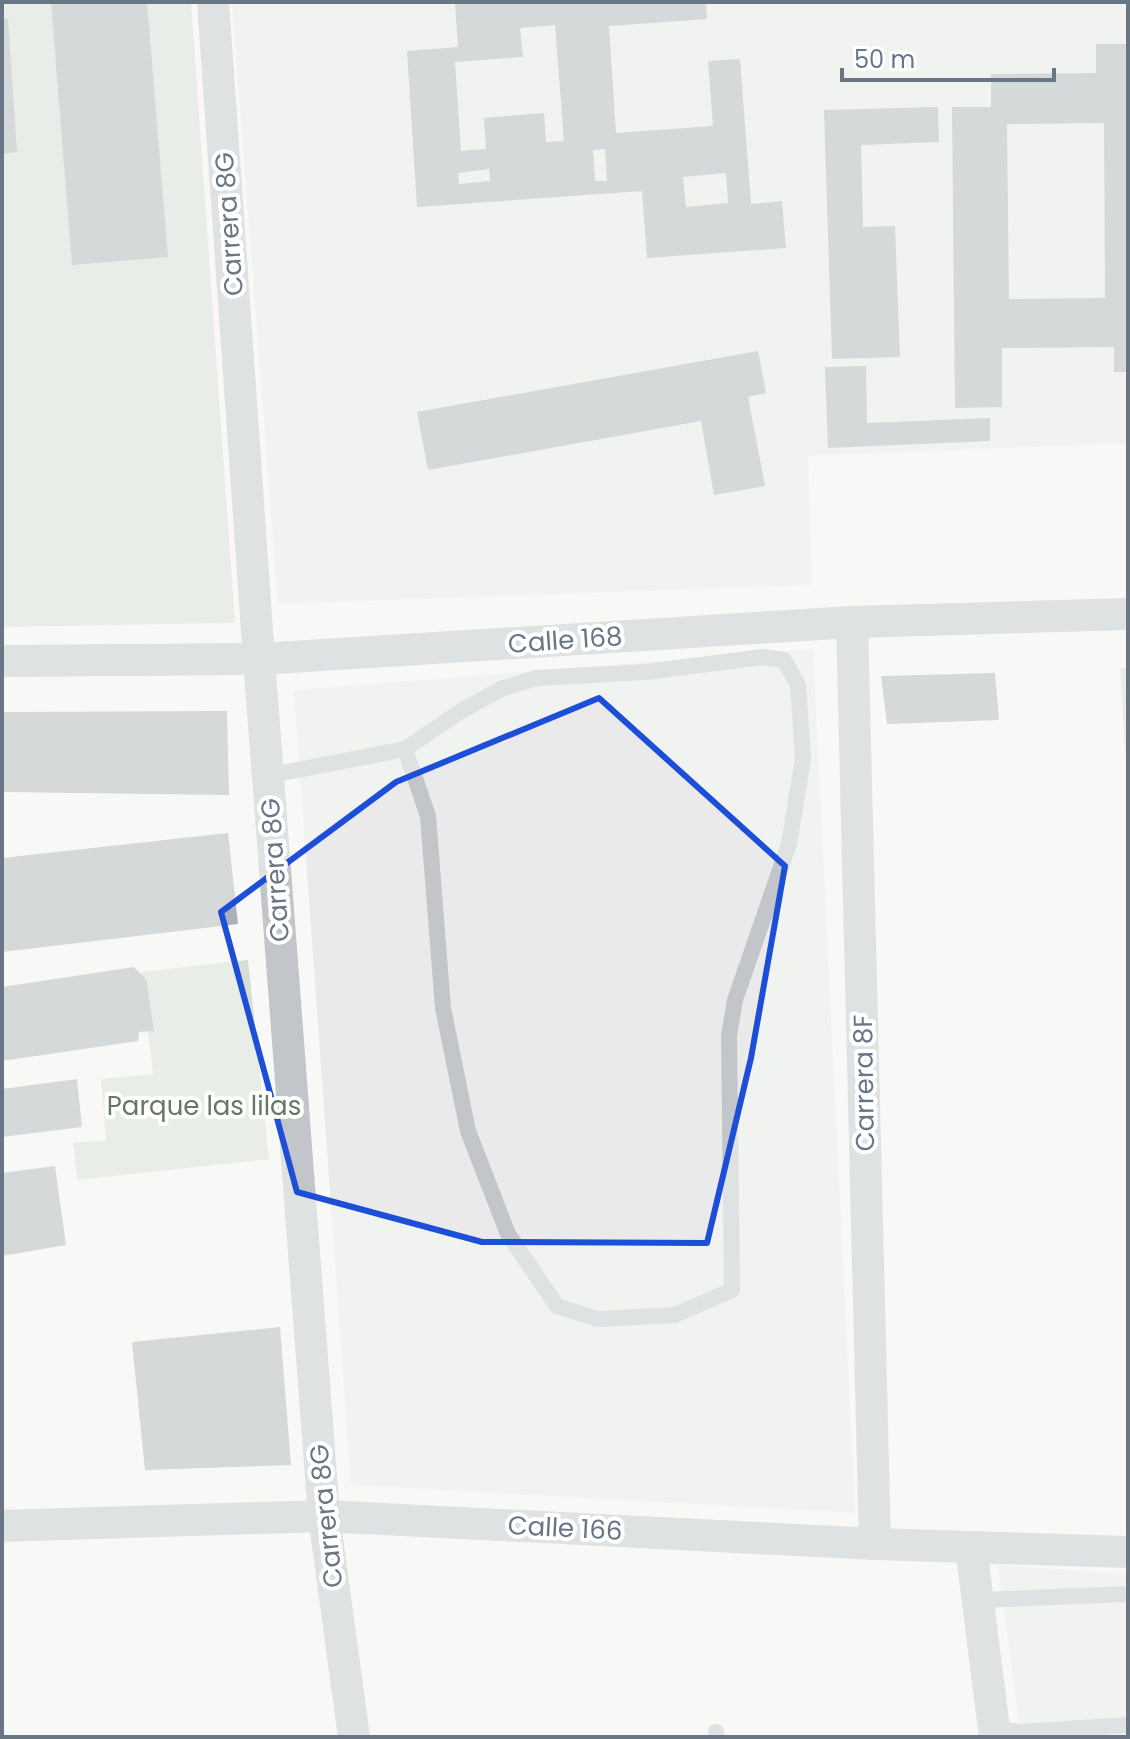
<svg xmlns="http://www.w3.org/2000/svg" width="1130" height="1739" viewBox="0 0 1130 1739" font-family="Poppins,sans-serif">
<style>
.built{fill:#e9eae9}
.green{fill:#d8ddd5}
.building{fill:#abb1b8;fill-rule:evenodd}
.lines{fill:none;stroke-linecap:round;stroke-linejoin:round}
.lane{stroke:#c2c5c9;stroke-width:16}
.street{stroke:#c2c5c9;stroke-width:32}
.marked{fill:none;stroke:#1d4ed8;stroke-width:6;stroke-linejoin:round}
.labels{text-anchor:middle;dominant-baseline:central;stroke-width:8;stroke-linejoin:round;paint-order:stroke}
.street-label{font-size:26px;fill:#697686;stroke:#fff}
.park-label{font-size:26px;fill:#667863;stroke:#fff}
</style>
<rect width="100%" height="100%" fill="#f8f9f6"/>
<g class="built">
<path d="M232 2H1128V443L808 456 812 585 278 604Z"/>
<path d="M813 649 855 1513 351 1485 294 690Z"/>
<path d="M998 1565 1128 1574V1737H1021Z"/>
</g>
<g class="green">
<path d="M2 2H191L235 623 2 627Z"/>
<path d="M1120 668H1128V923L1126 767Z"/>
<path d="M248 960 269 1159 77 1180 73 1142 106 1141 101 1079 153 1074 141 972Z"/>
</g>
<g class="building">
<path d="M51 2H147L168 257 72 265Z"/>
<path d="M455 2H706L707 19 609 26 616 133 713 126 708 61 740 59 751 204 782 201 786 248 647 258 642 191 417 207 407 51 458 47ZM555 25 564 141 546 142 544 113 484 118 486 149 461 151 455 62 523 57 520 28ZM605 149 607 181H595L593 150ZM489 169 490 181 459 184 458 173ZM726 173 728 203 686 207 683 177Z"/>
<path d="M2 19H8L17 152 2 154Z"/>
<path d="M1096 44H1128V372H1114V347L1002 348V407L955 408 952 107H991V74L1096 73ZM1104 123 1105 298 1009 299 1007 124Z"/>
<path d="M938 107 939 142 861 145 863 227 895 226 900 357 832 359 824 110Z"/>
<path d="M758 351 766 393 748 397 765 486 714 495 701 421 428 470 417 412Z"/>
<path d="M866 366 867 423 990 418V441L828 448 825 367Z"/>
<path d="M995 673 999 720 887 724 881 676Z"/>
<path d="M227 711 229 795 2 792V712Z"/>
<path d="M228 833 238 924 2 952V858Z"/>
<path d="M134 967 146 979 154 1031 139 1032 138 1041 2 1061V987Z"/>
<path d="M77 1079 82 1127 2 1137V1089Z"/>
<path d="M55 1166 66 1245 2 1256V1173Z"/>
<path d="M280 1327 291 1465 145 1470 132 1342Z"/>
</g>
<g class="lines">
<g class="lane">
<path d="M267 776 405 749 461 711 501 689 536 678 646 672 762 657 784 660 798 685 803 759 789 844 735 1000 729 1035 732 1290 675 1315 597 1319 557 1306 508 1234 468 1131 443 1008 428 816 405 749"/>
<path d="M978 1600 1128 1594"/>
<path d="M994 1729 1021 1732 1128 1725"/>
<path d="M716 1732V1737"/>
</g>
<g class="street">
<path d="M213 2 259 659 324 1516 354 1737"/>
<path d="M852 622 875 1544"/>
<path d="M2 661 259 659 852 622 1128 614"/>
<path d="M2 1526 324 1516 875 1544 1128 1552"/>
<path d="M971 1547 995 1737"/>
</g>
</g>
<path d="M0 0H1130V1739H0ZM599 698 785 866 751 1058 707 1243 482 1242 297 1192 221 912 396 782Z" fill="#f8f9f6" fill-opacity=".55" fill-rule="evenodd"/>
<path class="marked" d="M599 698 785 866 751 1058 707 1243 482 1242 297 1192 221 912 396 782Z"/>
<g class="labels">
<g class="street-label">
<text transform="translate(229 224) rotate(-94)">Carrera 8G</text>
<text transform="translate(565 640) rotate(-4)">Calle 168</text>
<text transform="translate(275 870) rotate(-94)">Carrera 8G</text>
<text transform="translate(864 1083) rotate(-91)">Carrera 8F</text>
<text transform="translate(326 1516) rotate(-96)">Carrera 8G</text>
<text transform="translate(565 1528) rotate(3)">Calle 166</text>
</g>
<g class="park-label">
<text x="204" y="1106">Parque las lilas</text>
</g>
</g>
<rect width="1130" height="1739" fill="none" stroke="#697686" stroke-width="8"/>
<path d="M842 68v12h212v-12" fill="none" stroke="#697686" stroke-width="4"/>
<text x="854" y="68" font-size="24" fill="#697686" stroke="#ffffff" stroke-width="6" paint-order="stroke">50 m</text>
</svg>
